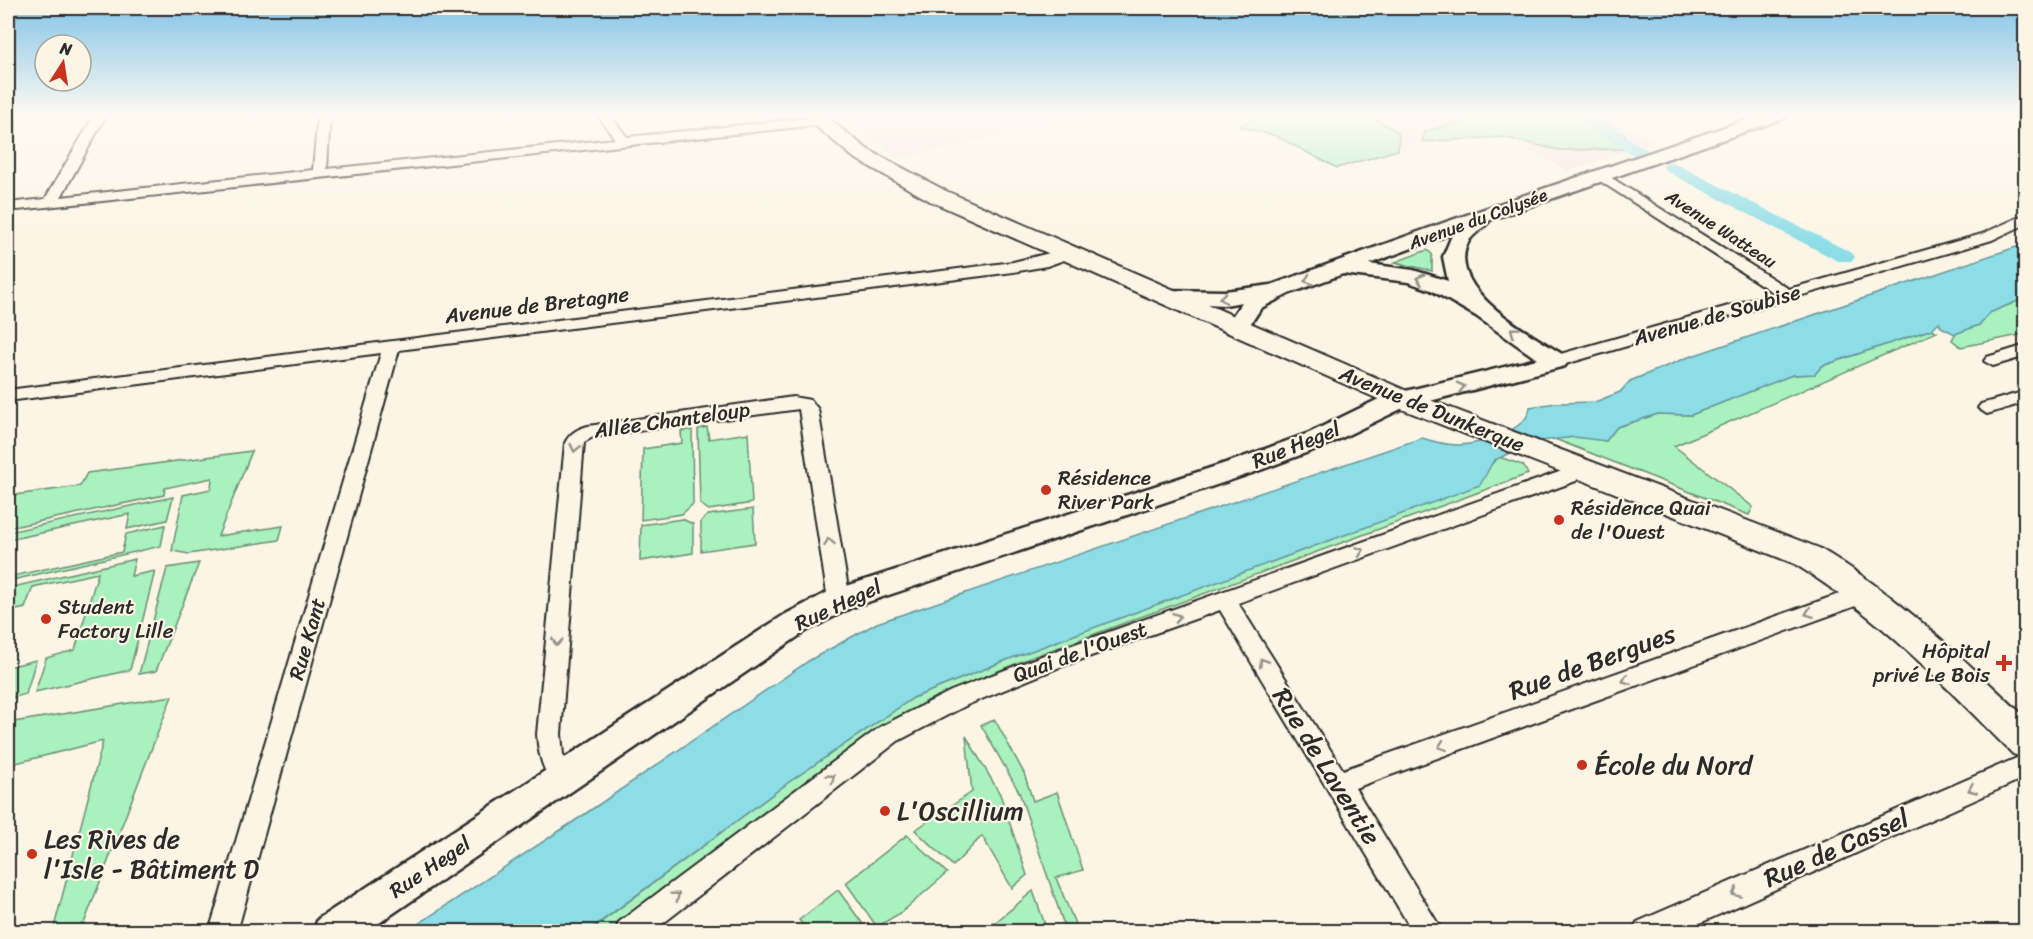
<svg xmlns="http://www.w3.org/2000/svg" width="2033" height="939" viewBox="0 0 2033 939" font-family="Sriracha,sans-serif">
<style>
.built{fill:#f6e3e2}
.green{fill:#a9f1be;stroke:#6a8e74;stroke-width:1.5}
.water{fill:#8cdde6;stroke:#65969b;stroke-width:1.5}
.lines{fill:none;stroke-linecap:round;stroke-linejoin:round}
.canal{fill:#8cdde6;fill-rule:evenodd}
.street-casing{stroke:#2b2b2b;stroke-width:4}
.secondary-casing{stroke:#2b2b2b;stroke-width:5}
.primary-casing{stroke:#2b2b2b;stroke-width:4}
.street{fill:#fcf5e5;fill-rule:evenodd}
.secondary{fill:#fcf5e5;fill-rule:evenodd}
.primary{fill:#fcf5e5;fill-rule:evenodd}
.oneway{stroke:#949088}
.poi-dot{fill:#c8321e;stroke:#fcf5e5;stroke-width:2}
.labels{text-anchor:middle;dominant-baseline:central;stroke-width:4.5;stroke-linejoin:round;paint-order:stroke}
.far-street-label{font-size:18px;fill:#2b2b2b;stroke:#fcf5e5}
.street-label{font-size:21px;fill:#2b2b2b;stroke:#fcf5e5}
.poi-label{font-size:21px;fill:#2b2b2b;stroke:#fcf5e5;text-anchor:start}
.near-street-label{font-size:26px;fill:#2b2b2b;stroke:#fcf5e5}
.near-poi-label{font-size:26px;fill:#2b2b2b;stroke:#fcf5e5;text-anchor:start}
</style>
<rect width="100%" height="100%" fill="#fcf5e5"/>
<filter id="ink" filterUnits="userSpaceOnUse"><feTurbulence type="fractalNoise" baseFrequency=".0167" numOctaves="2"/><feDisplacementMap in="SourceGraphic" scale="12" xChannelSelector="R" yChannelSelector="G"/><feConvolveMatrix kernelMatrix="1 2 1 2 8 2 1 2 1" color-interpolation-filters="sRGB"/></filter>
<g filter="url(#ink)">
<g class="built">
<path d="M835 114H1103L898 158Z"/>
<path d="M1260 114H1599L1658 141 1568 171 1479 125 1337 168Z"/>
</g>
<g class="green">
<path d="M1264 114H1367L1399 133 1398 150 1337 168 1276 136 1239 126Z"/>
<path d="M1476 114H1586L1625 135 1624 149 1559 150 1503 137 1422 142 1426 131 1474 119Z"/>
<path d="M1427 250 1432 254V271L1395 262Z"/>
<path d="M2025 298V334L1961 347 1952 340 1955 334 1979 325 1989 313Z"/>
<path d="M1932 329 1937 332 1674 446 1753 507 1749 515 1552 438 1585 437 1606 441 1617 427 1658 414 1691 415 1792 375 1815 374 1822 366Z"/>
<path d="M707 427 709 439 748 433 752 503 709 510 700 504 698 429Z"/>
<path d="M692 430 693 504 682 514 641 520 643 449 682 443 681 431Z"/>
<path d="M252 451 218 536 283 526 279 540 189 554 172 551 183 495 211 489 212 478 165 488 164 495 8 528V496L80 486 87 473Z"/>
<path d="M1499 457 1523 465 1528 474 1027 659 924 702 610 931 588 932 789 782 913 698 1009 659 1479 485 1488 467Z"/>
<path d="M173 497 167 520 127 529 130 514 8 540V532Z"/>
<path d="M753 509 755 543 701 551V521L708 515Z"/>
<path d="M682 519 693 524V553L640 561 641 525Z"/>
<path d="M165 525 161 546 8 581V577L122 552 126 534Z"/>
<path d="M135 559 131 576 155 571 130 670 35 692 46 658 75 650 98 573 33 587 25 608 8 612V588Z"/>
<path d="M199 563 156 671 139 674 167 568Z"/>
<path d="M36 660 26 694 8 699V667Z"/>
<path d="M172 696 81 931H53L103 741 8 765V723Z"/>
<path d="M995 720 1024 773 1033 801 1057 792 1083 870 1056 878 1078 931H1066L1019 792 981 725Z"/>
<path d="M966 736 1000 794 1027 875 1012 888 982 836 953 866 915 830 972 792Z"/>
<path d="M907 835 947 873 902 912 877 927 846 883Z"/>
<path d="M838 890 868 931H808L799 920Z"/>
<path d="M1033 891 1047 930 1016 925 1006 931H985Z"/>
</g>
<path class="water" d="M2025 244V298L1989 313 1979 325 1955 334 1941 327 1939 322 1932 329 1822 366 1815 374 1792 375 1691 415 1658 414 1617 427 1606 441 1574 437 1540 441 1494 460 1480 485 1009 659 913 698 789 782 588 931 406 932 585 814 810 660 877 623 1422 438C1434 442 1447 445 1459 445 1480 444 1528 431 1530 407L1556 403 1595 402 1620 392 1630 381 1686 358Z"/>
<g class="lines">
<g class="canal">
<path d="M1588 114 1594 115 1653 154 1644 159 1638 158 1582 123 1580 119Z"/>
<path d="M1672 162 1852 253 1855 257 1852 261H1838L1666 171 1663 167 1666 163Z"/>
</g>
<g class="street-casing">
<g id="street">
<path d="M95 114H107L61 197 313 170 318 114H330L327 169 615 139 597 114H609L627 137 818 117 824 121 818 125 8 211V203L45 199Z"/>
<path d="M1602 172 1789 289 1982 234 2026 214V224L1992 240 1562 365H1550L1547 361 1550 357 1774 293 1597 179 1595 176Z"/>
<path d="M1070 248 1075 250 1078 253 1075 256 1047 266 1013 272 399 350 237 932H209L381 353 8 401V390L1013 262Z"/>
<path d="M2026 345V356L1993 366 1984 361 1987 357Z"/>
<path d="M2026 391V402L1987 414 1978 408 1981 404Z"/>
<path d="M793 397 810 400 818 409 850 600 847 606 839 608 831 606 828 600 799 409 593 437 584 442 561 734 563 755 578 777 574 785C546 795 538 754 537 734L565 443C570 433 577 429 588 426Z"/>
<path d="M1583 461 1590 463 1593 468 1576 481 1238 603 1343 770 1856 588 1864 586 1872 588 1875 594 1872 600 1355 788 1443 932H1413L1220 610 1060 667 967 705 898 741 652 932H615L619 922 880 727 951 691 1044 655 1562 471Z"/>
<path d="M2026 754V777L1680 932H1633L1637 922Z"/>
</g>
</g>
<g class="secondary-casing">
<path id="secondary" d="M1763 114H1788L1785 118 1490 220C1483 230 1470 234 1466 247 1451 294 1533 335 1565 356L1568 361 1565 366 1403 408 1327 445 1255 472 850 608 806 631 366 932H313L318 919 784 615 828 592 1235 460 1309 433 1385 396 1537 359 1476 316 1431 290 1408 282 1343 274 1288 294 1261 308 1245 332H1229L1225 327 1242 302 1225 305 1165 302 1157 300 1154 295 1157 290 1225 291 1271 285 1446 222ZM1453 233 1443 257 1448 281 1413 270 1369 264Z"/>
</g>
<g class="primary-casing">
<path id="primary" d="M801 114H823L867 149 946 191 1414 394 1819 548C1897 594 1960 656 2026 718V759L2013 754C1944 685 1879 616 1795 564L1394 406 930 201 853 157Z"/>
</g>
<use href="#street" class="street"/>
<use href="#secondary" class="secondary"/>
<use href="#primary" class="primary"/>
</g>
<defs><path id="oneway-chevron" d="M-2-3.5L2.5 0L-2 3.5" fill="none" stroke-width="1.6" stroke-linecap="round" stroke-linejoin="round" transform="scale(1.5)"/></defs>
<g class="oneway">
<use href="#oneway-chevron" transform="translate(1420 279) rotate(-165)"/>
<use href="#oneway-chevron" transform="translate(1308 280) rotate(162)"/>
<use href="#oneway-chevron" transform="translate(1223 298) rotate(178)"/>
<use href="#oneway-chevron" transform="translate(1514 331) rotate(-143)"/>
<use href="#oneway-chevron" transform="translate(1461 387) rotate(-14)"/>
<use href="#oneway-chevron" transform="translate(575 448) rotate(102)"/>
<use href="#oneway-chevron" transform="translate(829 542) rotate(-100)"/>
<use href="#oneway-chevron" transform="translate(1360 551) rotate(-20)"/>
<use href="#oneway-chevron" transform="translate(1809 613) rotate(160)"/>
<use href="#oneway-chevron" transform="translate(1177 617) rotate(-19)"/>
<use href="#oneway-chevron" transform="translate(557 642) rotate(95)"/>
<use href="#oneway-chevron" transform="translate(1263 662) rotate(-122)"/>
<use href="#oneway-chevron" transform="translate(1626 680) rotate(160)"/>
<use href="#oneway-chevron" transform="translate(1442 746) rotate(160)"/>
<use href="#oneway-chevron" transform="translate(831 778) rotate(-37)"/>
<use href="#oneway-chevron" transform="translate(1972 789) rotate(156)"/>
<use href="#oneway-chevron" transform="translate(1736 893) rotate(156)"/>
<use href="#oneway-chevron" transform="translate(676 896) rotate(-37)"/>
</g>
</g>
<linearGradient id="sky" x2="0" y2="1"><stop stop-color="#83c4e7"/><stop offset="0.47" stop-color="#fefaf3"/><stop offset="1" stop-color="#fefaf3" stop-opacity="0"/></linearGradient>
<rect width="2033" height="245" fill="url(#sky)"/>
<g class="poi-dot">
<circle cx="1046" cy="490" r="6"/>
<circle cx="1559" cy="520" r="6"/>
<circle cx="46" cy="619" r="6"/>
<path d="M2001 654h6v6h6v6h-6v6h-6v-6h-6v-6h6z"/>
<circle cx="1582" cy="765" r="6"/>
<circle cx="885" cy="811" r="6"/>
<circle cx="32" cy="854" r="6"/>
</g>
<g class="labels">
<g class="far-street-label">
<text transform="translate(1478 219) rotate(-20)">Avenue du Colysée</text>
<text transform="translate(1721 229) rotate(33)">Avenue Watteau</text>
</g>
<g class="street-label">
<text transform="translate(537 305) rotate(-7)">Avenue de Bretagne</text>
<text transform="translate(1717 315) rotate(-16)">Avenue de Soubise</text>
<text transform="translate(1432 409) rotate(22)">Avenue de Dunkerque</text>
<text transform="translate(672 420) rotate(-8)">Allée Chanteloup</text>
<text transform="translate(1296 445) rotate(-22)">Rue Hegel</text>
<text transform="translate(838 605) rotate(-25)">Rue Hegel</text>
<text transform="translate(307 639) rotate(-74)">Rue Kant</text>
<text transform="translate(1080 652) rotate(-20)">Quai de l'Ouest</text>
<text transform="translate(430 867) rotate(-34)">Rue Hegel</text>
</g>
<g class="poi-label">
<text x="1058" y="478">Résidence<tspan x="1058" dy="24">River Park</tspan></text>
<text x="1571" y="508">Résidence Quai<tspan x="1571" dy="24">de l'Ouest</tspan></text>
<text x="58" y="607">Student<tspan x="58" dy="24">Factory Lille</tspan></text>
<text x="1990" y="651" text-anchor="end">Hôpital<tspan x="1990" dy="24">privé Le Bois</tspan></text>
</g>
<g class="near-street-label">
<text transform="translate(1592 662) rotate(-20)">Rue de Bergues</text>
<text transform="translate(1327 766) rotate(58)">Rue de Laventie</text>
<text transform="translate(1836 848) rotate(-24)">Rue de Cassel</text>
</g>
<g class="near-poi-label">
<text x="1594" y="765">École du Nord</text>
<text x="897" y="811">L'Oscillium</text>
<text x="44" y="839">Les Rives de<tspan x="44" dy="30">l'Isle - Bâtiment D</tspan></text>
</g>
</g>
<rect width="2033" height="939" fill="none" stroke="#fcf5e5" stroke-width="30"/>
<rect x="15" y="15" width="2003" height="909" fill="none" stroke="#2b2b2b" stroke-width="2" filter="url(#ink)"/>
<g transform="translate(63 63) rotate(12)"><circle r="28" fill="#fcf5e5" stroke="#a8a49b" stroke-width="1.5"/>
<path d="M0-4.5L10 22L0 15L-10 22Z" fill="#c8321e"/>
<text y="-9" font-size="16" font-weight="bold" text-anchor="middle" fill="#2b2b2b">N</text>
</g>
</svg>
